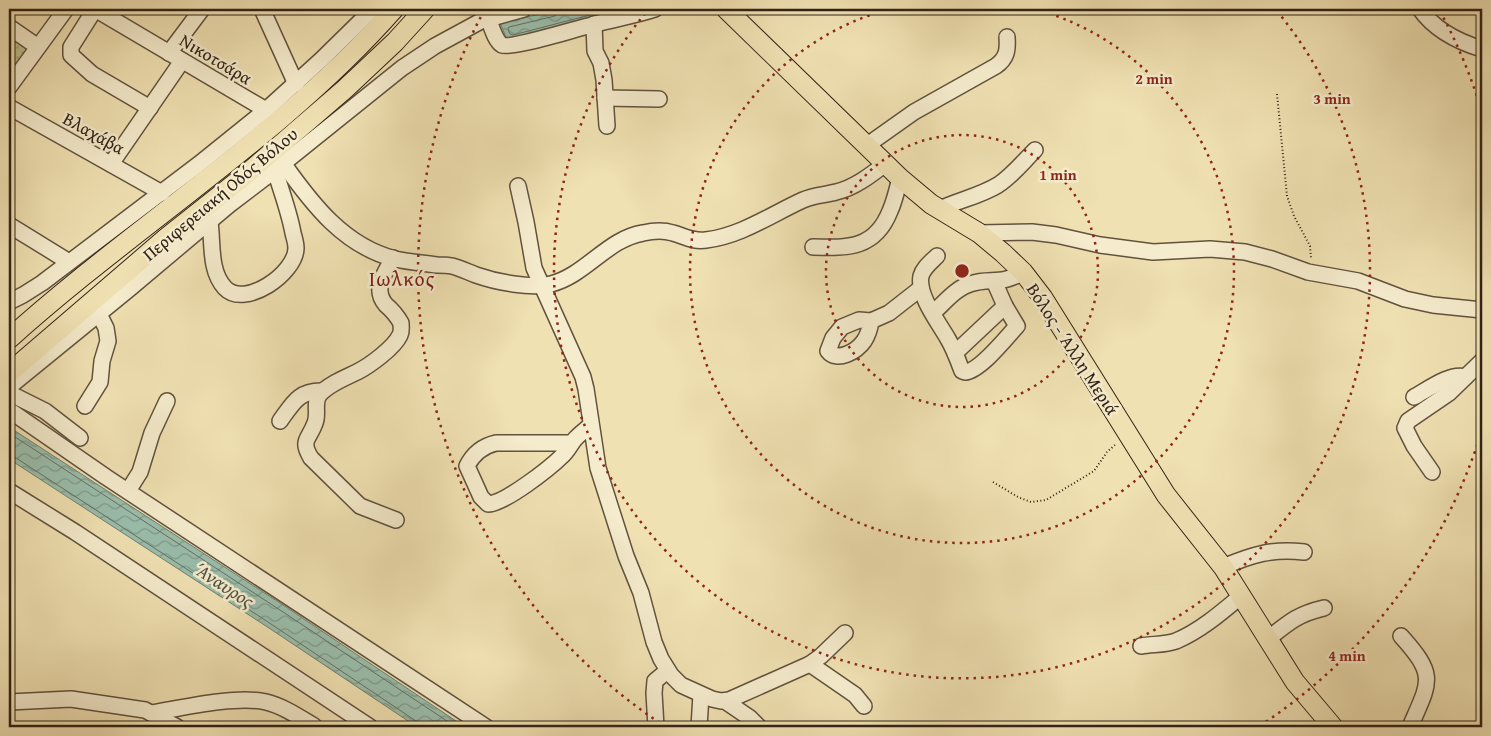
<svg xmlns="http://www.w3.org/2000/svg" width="1491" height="736" viewBox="0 0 1491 736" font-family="'Gentium Book Plus',serif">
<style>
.grass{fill:url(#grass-dots);stroke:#787250}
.water{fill:url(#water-waves);stroke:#708070}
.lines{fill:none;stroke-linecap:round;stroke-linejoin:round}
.shore{stroke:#667062;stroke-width:1}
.minor-casing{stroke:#61523e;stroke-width:18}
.major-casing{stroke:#312317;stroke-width:21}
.path{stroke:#312317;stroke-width:2;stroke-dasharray:1 2.5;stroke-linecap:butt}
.minor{stroke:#f5eccd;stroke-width:15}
.major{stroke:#f0e1b2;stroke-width:19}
.ring{fill:none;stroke:#8f2418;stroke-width:2.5;stroke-dasharray:2.5 5}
.labels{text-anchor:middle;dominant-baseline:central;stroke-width:5;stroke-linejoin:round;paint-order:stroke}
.street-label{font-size:18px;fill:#312317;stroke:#f5eccd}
.water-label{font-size:19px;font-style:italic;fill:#505244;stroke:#f5eccd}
.quarter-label{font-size:20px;letter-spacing:1px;fill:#7a1f14;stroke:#f5eccd}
.centre{fill:#8f2418;stroke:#f5eccd;stroke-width:2.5}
.ring-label{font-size:15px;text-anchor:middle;font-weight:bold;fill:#8f2418;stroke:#f5eccd;stroke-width:5;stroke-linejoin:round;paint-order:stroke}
</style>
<defs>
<pattern id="grass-dots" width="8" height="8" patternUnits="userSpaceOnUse" patternTransform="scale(1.25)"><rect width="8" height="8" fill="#bec189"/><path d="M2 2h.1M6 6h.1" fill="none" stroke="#9b9c6f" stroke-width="1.8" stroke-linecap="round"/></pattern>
<pattern id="water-waves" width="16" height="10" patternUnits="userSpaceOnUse" patternTransform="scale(1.25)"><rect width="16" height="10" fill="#9abeac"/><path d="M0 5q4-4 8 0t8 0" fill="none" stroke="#7e9a8b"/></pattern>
</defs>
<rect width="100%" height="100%" fill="#f0e1b2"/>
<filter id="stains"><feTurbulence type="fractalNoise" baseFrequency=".004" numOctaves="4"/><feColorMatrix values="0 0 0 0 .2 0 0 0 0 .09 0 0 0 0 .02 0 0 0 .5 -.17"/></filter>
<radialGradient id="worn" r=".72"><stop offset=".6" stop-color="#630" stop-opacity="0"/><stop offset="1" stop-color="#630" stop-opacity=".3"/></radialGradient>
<path class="grass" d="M9 30 30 45 9 74Z"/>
<g class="water">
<path d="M563 9H633L508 42 500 23Z"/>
<path d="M9 427 283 605 465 727H417L269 628 9 459Z"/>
</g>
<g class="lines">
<g class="shore">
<path d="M559 9 558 13 555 16 509 27 508 29 510 34 513 35 613 9"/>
<path d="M9 433 280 610 456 727"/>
<path d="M9 455 13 456 271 624 416 721 419 727"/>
</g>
<g class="minor-casing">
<g id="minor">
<path d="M262 9 296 84"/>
<path d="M1420 9C1434 29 1459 42 1482 49"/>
<path d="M488 18C491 25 495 41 502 45 512 49 578 28 592 25 613 19 634 16 655 9"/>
<path d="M594 24 595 51 601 63 604 80 607 126"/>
<path d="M9 27 38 47"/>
<path d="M169 53 202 9"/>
<path d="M9 87 66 9"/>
<path d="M605 98 659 99"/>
<path d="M9 107 162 193"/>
<path d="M150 108 92 74 71 55V47L95 9 266 110"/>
<path d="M866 146 914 112 996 66C1007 58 1008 50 1007 37"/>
<path d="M283 163C312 204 344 246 395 259 409 262 423 263 437 265 442 265 447 265 452 266 460 268 468 272 476 275 496 282 531 289 551 284 586 275 607 239 643 233 652 231 663 230 673 233 684 236 693 242 706 240 741 236 772 214 803 200 814 195 825 195 836 192 854 188 871 175 885 164"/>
<path d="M111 164 182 61"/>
<path d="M518 186 526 222 534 268 583 377 586 389 598 468 626 556 641 593 654 642 661 659 671 675 681 685 712 699 721 701 729 700 810 664 821 656 845 633"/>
<path d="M940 209C959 200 980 196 998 185 1012 176 1023 162 1035 150"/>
<path d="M210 222C213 243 209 271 225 288 245 309 296 273 296 248 296 243 294 237 293 233 289 211 281 191 275 170"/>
<path d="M9 225 69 262"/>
<path d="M979 233 1032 232 1056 235 1100 245 1153 252 1210 249 1245 252 1272 259 1308 272 1358 281 1405 299 1433 305 1482 310"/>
<path d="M813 247C848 248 875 249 890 211 895 200 897 189 900 178"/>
<path d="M937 256C931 262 923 268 921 276 917 295 939 323 948 339 954 349 958 360 962 371L965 372C980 371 1006 338 1017 326L1005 306 994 281"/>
<path d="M393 258C385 273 372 289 386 305 392 310 397 316 401 323 401 327 402 331 400 335 394 348 369 366 357 372 345 378 329 384 320 394 313 402 319 414 315 423 309 440 300 440 311 458L360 506 396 520"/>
<path d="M9 302 23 295 42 283 199 164 266 110 321 60 373 9"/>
<path d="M933 313C944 303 956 288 970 284 991 277 1000 286 1023 272"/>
<path d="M871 321C870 328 868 335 864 341 857 351 837 363 828 351L833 338 842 327 859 320 871 321 889 313 921 288"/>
<path d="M955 353 1005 306"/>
<path d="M9 387 128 290 229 205 275 170 402 68 435 46 481 21 524 9"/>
<path d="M9 393 45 411 80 438"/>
<path d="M1414 397C1427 390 1451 372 1465 377"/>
<path d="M85 406 100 382 102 361 108 341 106 328 99 314"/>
<path d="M9 410 106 477 486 727"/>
<path d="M280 421C293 403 299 390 323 391"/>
<path d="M572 443H496C483 446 473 454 467 466L481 497 488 504C504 504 550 468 562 456 568 451 571 443 576 438 581 433 586 429 591 425"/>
<path d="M1432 472 1414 446 1405 428 1408 421 1449 393 1482 361"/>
<path d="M9 491 75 532 370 727"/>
<path d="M128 491 140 472 152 433 167 401"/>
<path d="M1223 567C1251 555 1273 548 1304 552"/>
<path d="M1401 636C1437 676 1430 681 1410 727"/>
<path d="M1268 639C1289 622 1298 614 1324 608"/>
<path d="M1141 646C1153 644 1165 645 1176 641 1200 631 1222 612 1241 596"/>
<path d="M810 664 855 695 864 706"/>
<path d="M725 701 750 718 759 727"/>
<path d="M9 702 71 699 145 710 177 727"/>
<path d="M151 713C181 708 237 695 266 702 283 706 299 717 314 726"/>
<path d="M656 727 654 693 655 681 667 671"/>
<path d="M699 727 701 695"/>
</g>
</g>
<g class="major-casing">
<g id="major">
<path d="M726 9 900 178 931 204 979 233 1003 253 1023 272 1043 298 1166 495 1223 567 1295 682 1333 727"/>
<path d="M9 339C133 227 283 135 394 9"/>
<path d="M9 373 166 238 243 177 345 89 395 42 425 9"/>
</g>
</g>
<g class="path">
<path d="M1277 94 1287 196 1294 216 1310 246 1311 258"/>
<path d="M993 482 1018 497 1031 502 1046 500 1094 471 1107 452 1116 444"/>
</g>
<use href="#minor" class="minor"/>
<use href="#major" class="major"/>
</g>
<g class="ring">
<circle cx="962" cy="271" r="136"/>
<path d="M1035 9A272 272 0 1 1 889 9"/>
<path d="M1277 11A408 408 0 1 1 647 11"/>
<path d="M1482 430A544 544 0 0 1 1258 727M666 727A544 544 0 0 1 484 11M1440 11A544 544 0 0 1 1482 112"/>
</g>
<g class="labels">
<g class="street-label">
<text transform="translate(216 59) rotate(31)">Νικοτσάρα</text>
<text transform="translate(94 133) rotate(29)">Βλαχάβα</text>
<text transform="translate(220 194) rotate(-40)">Περιφερειακή Οδός Βόλου</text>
<text transform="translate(1073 349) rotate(57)">Βόλος - Άλλη Μεριά</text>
</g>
<g class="water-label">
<text transform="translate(225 585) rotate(33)">Άναυρος</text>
</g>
<g class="quarter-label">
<text x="402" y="278">Ιωλκός</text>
</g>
</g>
<circle cx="962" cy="271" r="8" class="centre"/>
<g class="ring-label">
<text x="1154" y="84">2 min</text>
<text x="1332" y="104">3 min</text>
<text x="1058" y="180">1 min</text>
<text x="1347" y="661">4 min</text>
</g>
<rect width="1491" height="736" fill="none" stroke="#f0e1b2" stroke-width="30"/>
<rect x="10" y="10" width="1471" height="716" fill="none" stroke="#312317" stroke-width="2.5"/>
<rect x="15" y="15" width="1461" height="706" fill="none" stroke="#312317"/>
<rect width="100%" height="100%" filter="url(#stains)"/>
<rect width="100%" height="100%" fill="url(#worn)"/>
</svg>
